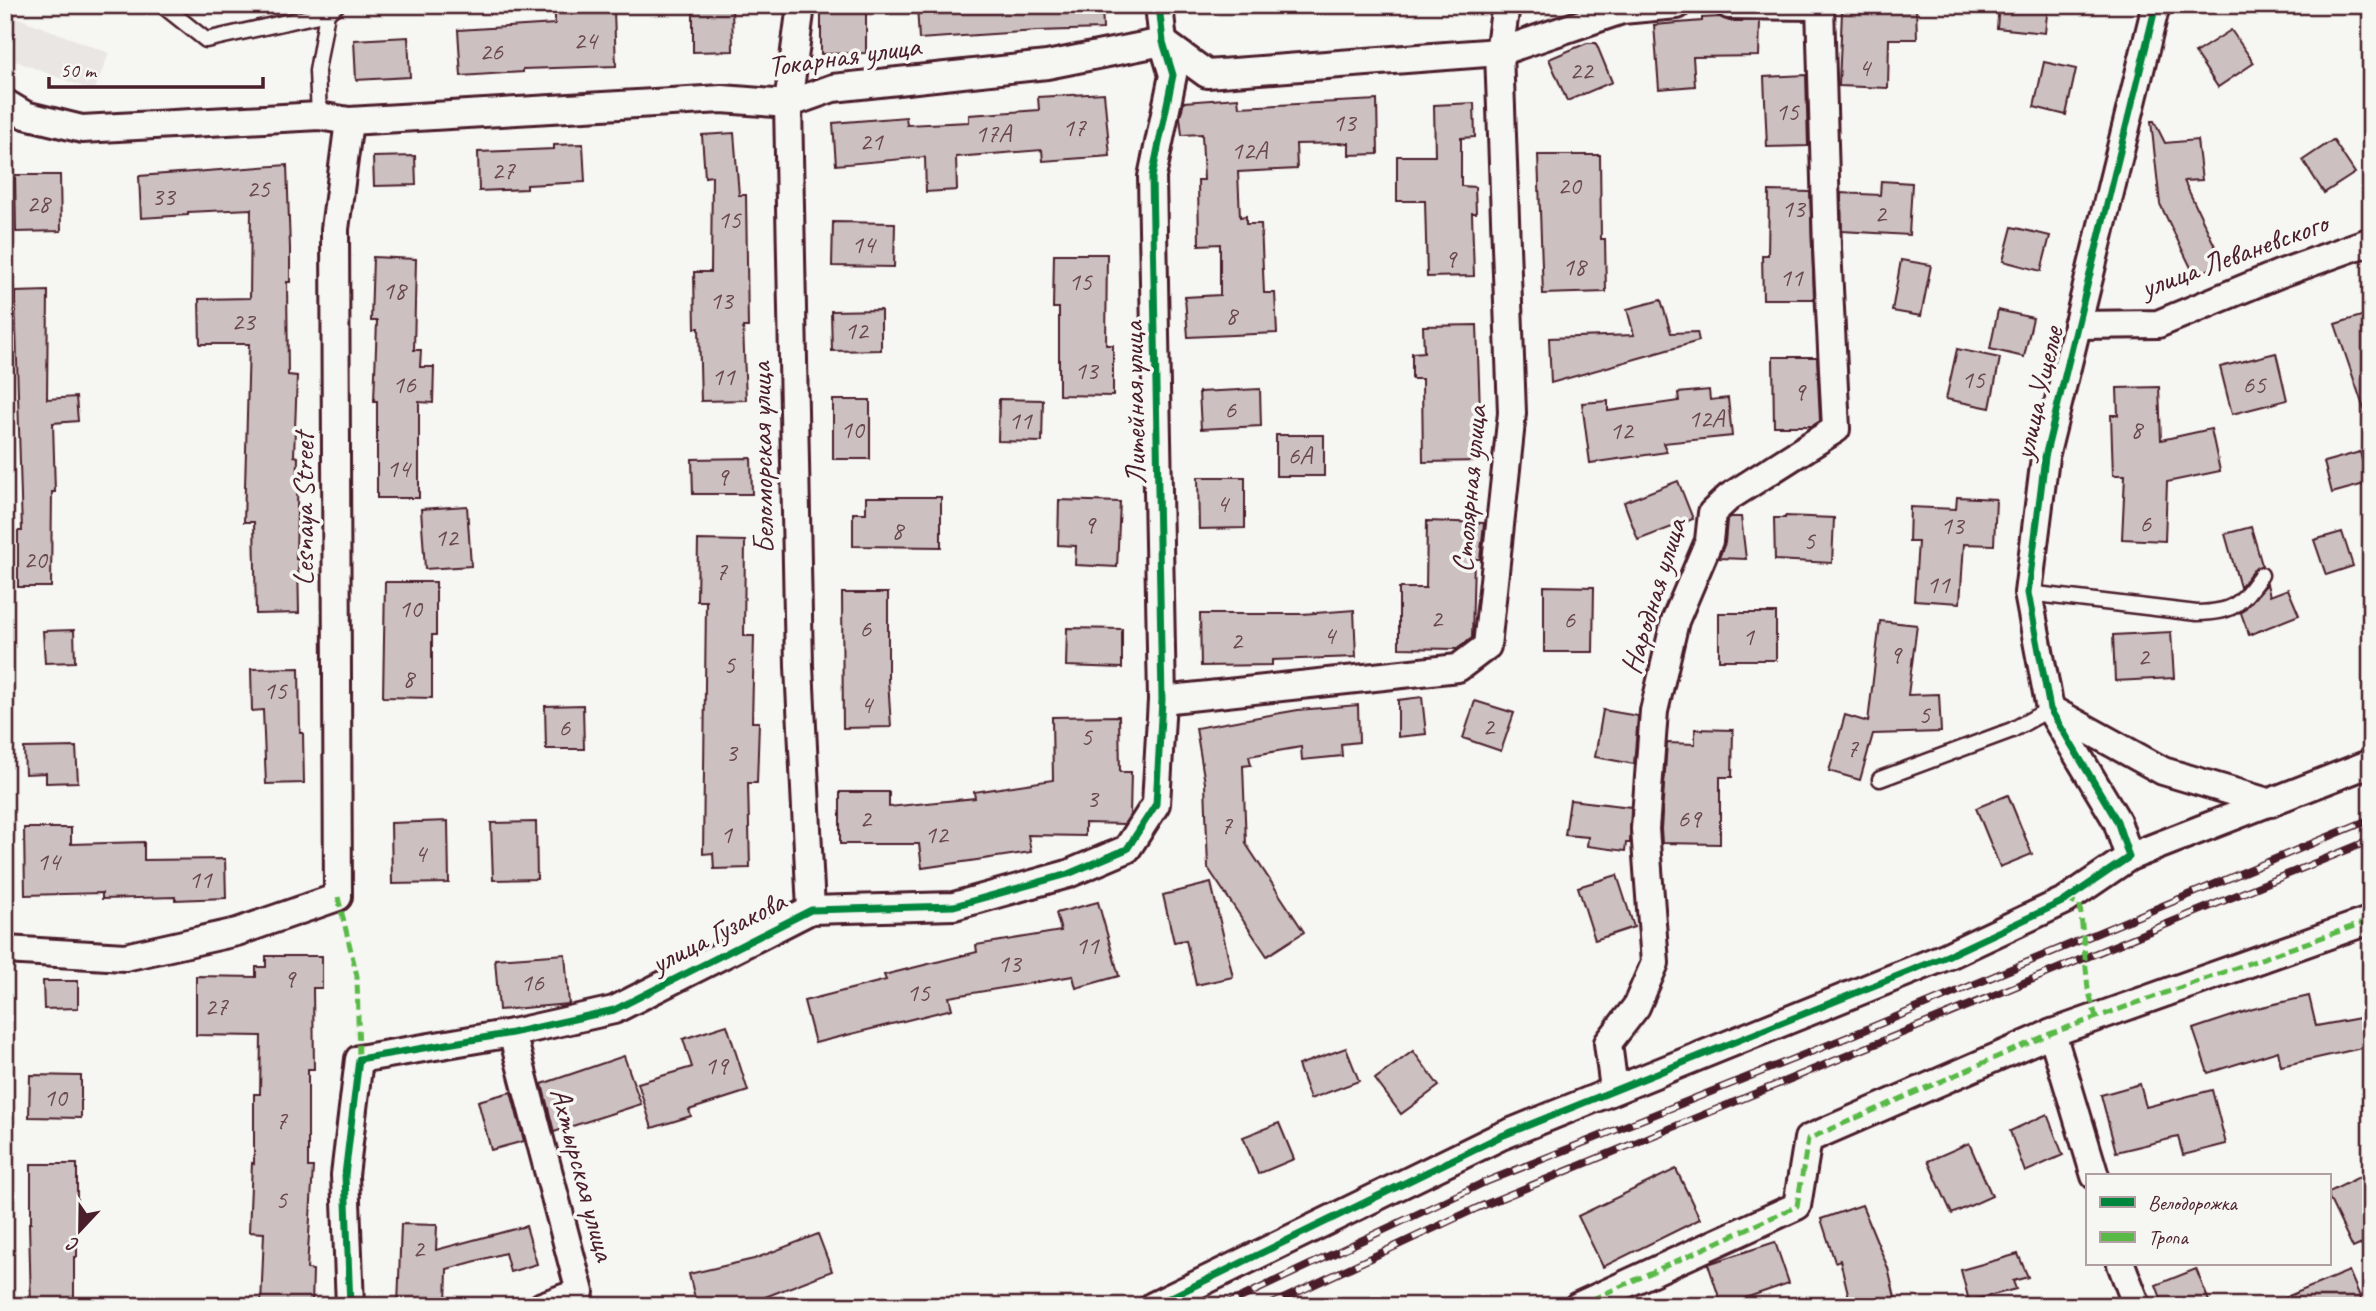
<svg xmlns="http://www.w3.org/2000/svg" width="2376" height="1311" viewBox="0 0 2376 1311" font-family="Caveat,sans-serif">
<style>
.built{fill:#e9e6e3}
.building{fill:#ccc1c0;stroke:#4a1f2b;stroke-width:2}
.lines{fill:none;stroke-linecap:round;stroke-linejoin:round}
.service-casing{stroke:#4a1f2b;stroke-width:19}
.minor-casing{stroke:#4a1f2b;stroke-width:32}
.service{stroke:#f6f6f2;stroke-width:14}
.minor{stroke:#f6f6f2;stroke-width:26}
.rail-casing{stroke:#4a1f2b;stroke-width:8}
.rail{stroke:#f6f6f2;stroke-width:5;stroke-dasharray:16;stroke-linecap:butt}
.quiet{stroke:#58b947;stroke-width:5;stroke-dasharray:10 5;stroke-linecap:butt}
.cycleway-casing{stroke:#f6f6f2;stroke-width:11}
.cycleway{stroke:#00873e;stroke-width:7}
.labels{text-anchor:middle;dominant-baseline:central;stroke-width:7;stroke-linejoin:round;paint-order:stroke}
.number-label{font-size:26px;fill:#6a4850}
.street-label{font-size:30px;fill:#4a1f2b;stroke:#f6f6f2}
</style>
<rect width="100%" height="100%" fill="#f6f6f2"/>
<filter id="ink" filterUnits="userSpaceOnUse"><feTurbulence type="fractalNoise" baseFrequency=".0143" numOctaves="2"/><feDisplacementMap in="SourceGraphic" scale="14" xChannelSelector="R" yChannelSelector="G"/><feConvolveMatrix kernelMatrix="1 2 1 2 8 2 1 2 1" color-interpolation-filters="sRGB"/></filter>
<g filter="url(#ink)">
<path class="built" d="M5 13 109 53 94 91 5 57Z"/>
<g class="building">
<path d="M693 5H732L733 51 693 52Z"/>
<path d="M821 5H866V53L821 54Z"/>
<path d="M917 5H1102L1103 29 1037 31 919 39Z"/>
<path d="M1883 5H1916L1917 39H1889L1888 88 1839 86 1842 11 1883 10Z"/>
<path d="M1999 5H2048L2045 33 1997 28Z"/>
<path d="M614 11 616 66 523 69V72L461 76 458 30 555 24V14Z"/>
<path d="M1720 17 1729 21H1760L1759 56 1693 57 1695 86 1659 89 1654 25 1702 21V18Z"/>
<path d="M2231 30 2254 63 2218 87 2195 53Z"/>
<path d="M408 37 410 77 356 80 354 40Z"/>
<path d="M1587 43H1596L1612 82 1567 101 1549 59Z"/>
<path d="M2044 62 2076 69 2066 115 2034 107Z"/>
<path d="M1806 75 1808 146 1767 147 1764 77Z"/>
<path d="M1104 93 1110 156 1043 161 1042 150 956 157 957 190 926 192 925 157 836 165 833 123 906 117 907 125 969 122V115L1039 110 1038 97Z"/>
<path d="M1238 98 1239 107 1377 100 1378 154 1349 155V143L1296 144 1297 169 1238 172 1240 217 1246 216V224H1261L1264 293H1275L1277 333 1188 337 1185 297 1220 295V244L1199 245 1198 180H1204L1202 134 1182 135 1180 117 1184 102Z"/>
<path d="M1474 103 1475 137 1461 138V186L1475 187 1476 213H1472L1474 276 1427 277 1425 201H1397V156H1435L1434 105Z"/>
<path d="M2151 121H2154L2165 143 2197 140 2202 180 2184 181 2223 263 2195 276 2160 204Z"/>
<path d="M734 133 739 195H746L748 327H743L746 400 701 401 699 328H695L694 272H711L712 176 705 177 702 135Z"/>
<path d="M2333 140 2355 173 2324 193 2303 160Z"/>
<path d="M583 144 585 182 527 185V189L479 191 478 152 554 149V145Z"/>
<path d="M1538 155H1600L1601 239H1605L1606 292 1543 294Z"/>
<path d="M415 156 416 185 374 186 373 157Z"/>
<path d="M287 165 290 248V282H287L288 375 297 376 294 456 298 457 296 559H298L299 613 256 614 254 522H244L249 344H200L199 299 250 298 251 209 188 212V215L141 218 139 176Z"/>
<path d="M15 175H60L61 231 16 232Z"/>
<path d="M1881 181 1912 183 1909 235 1842 231 1841 193 1880 195Z"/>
<path d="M1769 191 1810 192 1814 299H1763L1762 255H1768Z"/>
<path d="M833 222 895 223 894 267 832 266Z"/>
<path d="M2012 227 2050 236 2041 271 2003 261Z"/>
<path d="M1054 254H1107L1106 345H1113V396L1059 395V308H1053Z"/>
<path d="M373 257 416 259 414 350H421L420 367H434L433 403 419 402V498H377V401H374L377 321H371Z"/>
<path d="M1901 260 1931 265 1921 316 1892 311Z"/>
<path d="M48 291 47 399 76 397 78 421 53 423 55 492H52L51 587H18V531H22L15 292Z"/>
<path d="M1661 300 1671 333 1697 332 1699 341 1551 383 1549 338 1634 335 1627 309Z"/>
<path d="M881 310V350L832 351 831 311Z"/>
<path d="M1998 310 2033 318 2024 357 1990 349Z"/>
<path d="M2371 313V417L2367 418 2335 324Z"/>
<path d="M1477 325 1480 411H1483V461L1423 462 1422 379H1412V353L1424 352 1423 326Z"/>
<path d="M1957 349 2000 358 1990 408 1946 399Z"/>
<path d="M2276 353 2287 400 2232 414 2220 367Z"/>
<path d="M1773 357H1817L1820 421 1812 426H1774Z"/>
<path d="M2159 387 2161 440 2211 429 2220 471 2167 482 2165 541 2122 539 2125 475H2113L2111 415H2118L2117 388Z"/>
<path d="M1260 389 1261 426 1201 429 1199 392Z"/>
<path d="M1709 390 1710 400 1728 398 1732 436 1663 443 1667 452 1590 463 1582 403 1608 401V411L1679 401 1678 393Z"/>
<path d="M999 399 1043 400 1042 442 998 441Z"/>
<rect x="833" y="400" width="37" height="59"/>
<rect x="1276" y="435" width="48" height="41"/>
<path d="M2360 452 2368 483 2332 493 2324 462Z"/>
<path d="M751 458 752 494H693L692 459Z"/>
<path d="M1198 477H1245V528L1199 529Z"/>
<path d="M1678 481 1693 519 1638 540 1624 502Z"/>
<path d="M866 497H941V547L853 546V513H866Z"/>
<path d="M1957 497 1996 499 1994 545 1964 544 1960 603 1914 600 1918 542H1909L1910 507 1956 509Z"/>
<path d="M1059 500 1120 502 1117 567 1075 565 1076 546 1058 545Z"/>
<path d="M467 506 471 566 425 569 421 509Z"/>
<path d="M1785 516 1834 518 1832 563 1775 560 1774 518H1785Z"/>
<path d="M1731 517H1741L1746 559 1719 558 1725 543 1727 520Z"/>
<path d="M1427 521 1484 523 1480 559H1474L1472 638 1457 649 1399 648V588H1426Z"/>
<path d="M2251 527 2262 565 2254 569 2240 587 2225 534Z"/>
<path d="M2342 532 2353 566 2326 575 2314 540Z"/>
<path d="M698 540 745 541 744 636H754L752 722H759L757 783H748L750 868 714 869 713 853 703 854 706 601H697Z"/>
<path d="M385 582H436V635H432V698L383 697Z"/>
<path d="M2267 584 2270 596 2288 589 2299 615 2249 635 2241 613Z"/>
<path d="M1544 586 1594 587 1593 652H1544Z"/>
<path d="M842 593H888V679L891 727 843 728Z"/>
<path d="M1354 610 1356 657 1272 660V665L1201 666 1200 614H1302Z"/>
<rect x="1719" y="613" width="57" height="47"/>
<path d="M1880 621 1917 625 1908 695 1939 694 1941 732 1873 734 1860 780 1829 771 1845 715 1868 722Z"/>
<path d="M1067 628 1122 629V668L1066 666Z"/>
<path d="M74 630 75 662 45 663 43 631Z"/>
<path d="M2171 632 2174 678 2115 681 2113 635Z"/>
<path d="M299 668 300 733H303L304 783 266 784 263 710 252 711 251 669Z"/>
<path d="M1422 697 1426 734 1398 737V700Z"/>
<path d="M1475 701 1514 713 1501 751 1463 738Z"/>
<path d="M583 705 584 749H546L545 706Z"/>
<path d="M1358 705 1359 742 1341 744 1342 756 1302 760 1301 747 1249 756 1251 765 1243 766 1246 844 1304 932 1267 956 1208 868 1205 783 1196 728 1298 710Z"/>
<path d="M1603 710 1638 716 1634 764 1595 757Z"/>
<path d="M1119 716 1120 772H1131L1130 815 1124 824 1085 823V836L1028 835 1031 852 922 868 919 844H840V792H889V807L975 798 974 792 1053 780 1052 717Z"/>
<path d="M1695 729 1733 730 1732 777H1720V844L1662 843 1661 829 1667 743 1695 744Z"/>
<path d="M76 747 78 782 46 783V773L25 774 24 748Z"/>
<path d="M2008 795 2032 854 2000 867 1976 808Z"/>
<path d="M1570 800 1631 807 1630 843H1626L1625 851 1587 846 1588 837 1565 835Z"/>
<path d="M448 821 449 883 392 884 391 823Z"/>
<path d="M536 822 537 879 493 880 491 823Z"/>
<path d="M24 828H71V844L144 842V860L225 859 226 898 175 900V897L102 899V893L25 895Z"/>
<path d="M1617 875 1634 927 1595 940 1578 887Z"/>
<path d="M1211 883 1233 977 1196 985 1186 940 1174 942 1163 895Z"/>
<path d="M1098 902 1119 976 1076 988 1073 976 949 997 952 1009 815 1043 804 1001 886 980 884 975 977 952 976 945 1061 931 1056 913Z"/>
<path d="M565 954 569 1004 499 1010 495 959Z"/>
<path d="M266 956H322V988H313L314 1069H308V1167H313L307 1269 313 1270 312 1306H261L264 1233 249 1232 252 1163 254 1164V1094H260L261 1036 196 1035V976L256 977V967H266Z"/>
<path d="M43 981H78V1008L44 1009Z"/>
<path d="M2309 996 2316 1026 2371 1016V1046L2281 1066 2278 1051 2208 1073 2193 1029 2253 1009Z"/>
<path d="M727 1025 748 1091 689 1110 691 1116 652 1128 638 1083 692 1067 683 1039Z"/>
<path d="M1346 1048 1359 1081 1310 1099 1298 1065Z"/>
<path d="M1413 1051 1439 1086 1401 1114 1375 1079Z"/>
<path d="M624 1056 641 1104 554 1132 542 1084Z"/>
<path d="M30 1075 81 1076V1118L29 1117Z"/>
<path d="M2140 1084 2146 1107 2212 1090 2226 1144 2183 1155 2178 1137 2116 1152 2101 1095Z"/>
<path d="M511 1092 524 1141 491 1150 478 1101Z"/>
<path d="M2047 1114 2063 1155 2025 1172 2010 1131Z"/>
<path d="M1279 1123 1294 1159 1258 1174 1243 1137Z"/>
<path d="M1969 1143 1992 1196 1952 1214 1928 1161Z"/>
<path d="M31 1164H77V1257H74V1306H31L29 1223H31Z"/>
<path d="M1676 1169 1700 1219 1603 1267 1578 1216Z"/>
<path d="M2371 1171V1240L2353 1248 2329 1198V1192Z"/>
<path d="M1862 1205 1888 1268 1897 1306H1851L1840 1260 1835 1262 1821 1219Z"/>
<path d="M401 1224 437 1225 436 1250 526 1226 537 1264 510 1272 505 1253 447 1269 446 1306H398Z"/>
<path d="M818 1234 832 1271 742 1306H697L689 1274 754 1259Z"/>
<path d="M1775 1242 1789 1283 1722 1306 1708 1264Z"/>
<path d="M2018 1254 2028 1277 2013 1281 2016 1289 1969 1301 1961 1270Z"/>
<path d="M2196 1269 2211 1306H2164L2156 1285Z"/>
<path d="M2349 1271 2364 1306H2267V1305Z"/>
</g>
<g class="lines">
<g class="service-casing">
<g id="service">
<path d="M162 5 206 40 327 13 337 5"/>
<path d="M319 116 317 71 327 13"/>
<path d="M2028 593 2197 613C2235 612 2239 605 2261 575"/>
<path d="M1880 779 2012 730 2050 709"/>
</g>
</g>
<g class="minor-casing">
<g id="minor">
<path d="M801 5 788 104 799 666 811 910"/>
<path d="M1729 5 1820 6"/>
<path d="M5 103 25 115 82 129 319 116 349 121 722 99 788 104 833 88 1047 65 1163 42 1207 74 1499 52 1622 10 1677 5"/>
<path d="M2077 325 2158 324 2279 274 2371 241"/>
<path d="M1162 700 1458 668 1487 646 1512 413 1499 52 1506 5"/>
<path d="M2052 710 2163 771 2271 803"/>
<path d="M2129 857 2371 763"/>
<path d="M5 950 125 957 237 932 338 897 335 229 349 121"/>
<path d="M512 1033 580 1292 542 1306"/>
<path d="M2052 1033 2095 1176"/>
<path d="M1614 1089 1608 1043 1636 1007 1655 963 1645 829 1654 711 1675 621 1709 541 1712 513 1729 497 1836 429 1827 248 1820 5"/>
<path d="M2121 1264 2137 1306"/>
<path d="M350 1306 345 1175 359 1059 512 1033 614 1010 811 910 954 906 1068 874 1127 849 1156 804 1162 700 1152 177 1173 75 1163 42 1159 5"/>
<path d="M1153 1306 1499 1137 1947 956 2066 900 2129 857 2117 821 2050 709 2028 593 2045 457 2156 5"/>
<path d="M1578 1306 1797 1206 1808 1139 2052 1033 2371 920"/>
</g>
</g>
<use href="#service" class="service"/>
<use href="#minor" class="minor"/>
<g class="rail-casing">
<g id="rail">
<path d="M1223 1306 1483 1183 1848 1037 2371 819"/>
<path d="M1268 1306 1477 1208 2371 840"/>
</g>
</g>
<use href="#rail" class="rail"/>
<g class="quiet">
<path d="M338 897 357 976 359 1059"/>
<path d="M2066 900 2080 905 2088 989 2096 1017"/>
<path d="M1578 1306 1797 1206 1808 1139 2052 1033 2371 920"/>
</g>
<g class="cycleway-casing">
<g id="cycleway">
<path d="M350 1306 345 1175 359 1059 512 1033 614 1010 811 910 954 906 1068 874 1127 849 1156 804 1162 700 1152 177 1173 75 1163 42 1159 5"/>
<path d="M1153 1306 1499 1137 1947 956 2066 900 2129 857 2117 821 2050 709 2028 593 2045 457 2156 5"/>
</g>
</g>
<use href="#cycleway" class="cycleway"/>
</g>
</g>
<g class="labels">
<g class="number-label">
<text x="585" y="40">24</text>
<text x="491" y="51">26</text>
<text x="1864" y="67">4</text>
<text x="1581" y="70">22</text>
<text x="1787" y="111">15</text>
<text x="1344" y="122">13</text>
<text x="1074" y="127">17</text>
<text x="993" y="133">17А</text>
<text x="871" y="141">21</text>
<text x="1249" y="150">12А</text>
<text x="503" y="170">27</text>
<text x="1569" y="185">20</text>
<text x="258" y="188">25</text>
<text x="163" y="196">33</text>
<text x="38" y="203">28</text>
<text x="1793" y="208">13</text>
<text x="1880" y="213">2</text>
<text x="729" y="219">15</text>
<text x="863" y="244">14</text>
<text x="1450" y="258">9</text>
<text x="1574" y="266">18</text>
<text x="1791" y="277">11</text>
<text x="1080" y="281">15</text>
<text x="394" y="290">18</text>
<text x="721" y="300">13</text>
<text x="1231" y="315">8</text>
<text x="243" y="321">23</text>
<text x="856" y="330">12</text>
<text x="1086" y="370">13</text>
<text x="723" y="376">11</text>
<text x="1973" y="379">15</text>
<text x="404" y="384">16</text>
<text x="2254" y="384">65</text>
<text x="1799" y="391">9</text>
<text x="1230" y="409">6</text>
<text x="1706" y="418">12А</text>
<text x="1020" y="420">11</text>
<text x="852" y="429">10</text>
<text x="2136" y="429">8</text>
<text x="1621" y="430">12</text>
<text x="1300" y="455">6А</text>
<text x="398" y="468">14</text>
<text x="722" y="476">9</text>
<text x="1222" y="503">4</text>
<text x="2145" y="523">6</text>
<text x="1089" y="524">9</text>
<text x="1952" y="525">13</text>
<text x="897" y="530">8</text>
<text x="446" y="537">12</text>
<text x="1809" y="540">5</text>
<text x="35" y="559">20</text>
<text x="721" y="571">7</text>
<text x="1938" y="584">11</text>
<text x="410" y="608">10</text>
<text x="1436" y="618">2</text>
<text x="1569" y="619">6</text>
<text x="865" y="628">6</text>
<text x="1329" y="635">4</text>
<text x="1748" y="636">1</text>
<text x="1236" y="640">2</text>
<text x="1895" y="654">9</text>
<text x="2143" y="656">2</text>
<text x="729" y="664">5</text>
<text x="408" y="678">8</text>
<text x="275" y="690">15</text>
<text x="866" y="704">4</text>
<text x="1924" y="714">5</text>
<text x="1488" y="726">2</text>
<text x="564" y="727">6</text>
<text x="1086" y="736">5</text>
<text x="1852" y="748">7</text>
<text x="731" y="752">3</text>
<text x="1092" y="798">3</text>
<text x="865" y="818">2</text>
<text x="1689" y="818">69</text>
<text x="1226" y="825">7</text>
<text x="726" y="834">1</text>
<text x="936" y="834">12</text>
<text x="420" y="853">4</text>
<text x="48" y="861">14</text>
<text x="200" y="879">11</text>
<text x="1087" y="945">11</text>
<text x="1009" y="963">13</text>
<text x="289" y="978">9</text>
<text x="532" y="982">16</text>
<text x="918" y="992">15</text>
<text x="216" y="1006">27</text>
<text x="716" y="1065">19</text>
<text x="55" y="1097">10</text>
<text x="281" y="1120">7</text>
<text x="281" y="1199">5</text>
<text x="418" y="1248">2</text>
</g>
<g class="street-label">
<text transform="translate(844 56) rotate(-8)">Токарная улица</text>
<text transform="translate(2234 255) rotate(-20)">улица Леваневского</text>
<text transform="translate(2038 393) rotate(-77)">улица Ущелье</text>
<text transform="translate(1134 403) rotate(-91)">Литейная улица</text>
<text transform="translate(762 458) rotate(-91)">Беломорская улица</text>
<text transform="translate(1469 489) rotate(-85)">Столярная улица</text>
<text transform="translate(303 509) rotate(-90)">Lesnaya Street</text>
<text transform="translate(1653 596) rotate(-73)">Народная улица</text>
<text transform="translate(718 932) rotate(-27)">улица Гузакова</text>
<text transform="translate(583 1174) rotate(75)">Ахтырская улица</text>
</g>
</g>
<rect width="2376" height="1311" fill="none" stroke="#f6f6f2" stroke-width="28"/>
<rect x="14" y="14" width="2348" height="1283" fill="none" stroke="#4a1f2b" stroke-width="2.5" filter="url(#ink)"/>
<rect x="2086" y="1174" width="245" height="91" fill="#f6f6f2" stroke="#b1a0a2" stroke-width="2"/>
<rect x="2100" y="1197" width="35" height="10" fill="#00873e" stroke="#b1a0a2" stroke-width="2"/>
<text x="2148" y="1210" font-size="21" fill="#4a1f2b">Велодорожка</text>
<rect x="2100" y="1232" width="35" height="10" fill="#58b947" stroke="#b1a0a2" stroke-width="2"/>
<text x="2148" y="1244" font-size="21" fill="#4a1f2b">Тропа</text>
<g transform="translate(80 1230) rotate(202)" stroke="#f6f6f2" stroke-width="5" paint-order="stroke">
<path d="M0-5L12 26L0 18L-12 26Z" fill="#4a1f2b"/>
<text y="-10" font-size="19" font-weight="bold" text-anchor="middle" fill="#4a1f2b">С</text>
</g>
<path d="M49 77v10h214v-10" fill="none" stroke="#4a1f2b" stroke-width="3.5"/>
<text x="60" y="77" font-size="21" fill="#4a1f2b" stroke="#f6f6f2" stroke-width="5" paint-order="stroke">50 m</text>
</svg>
